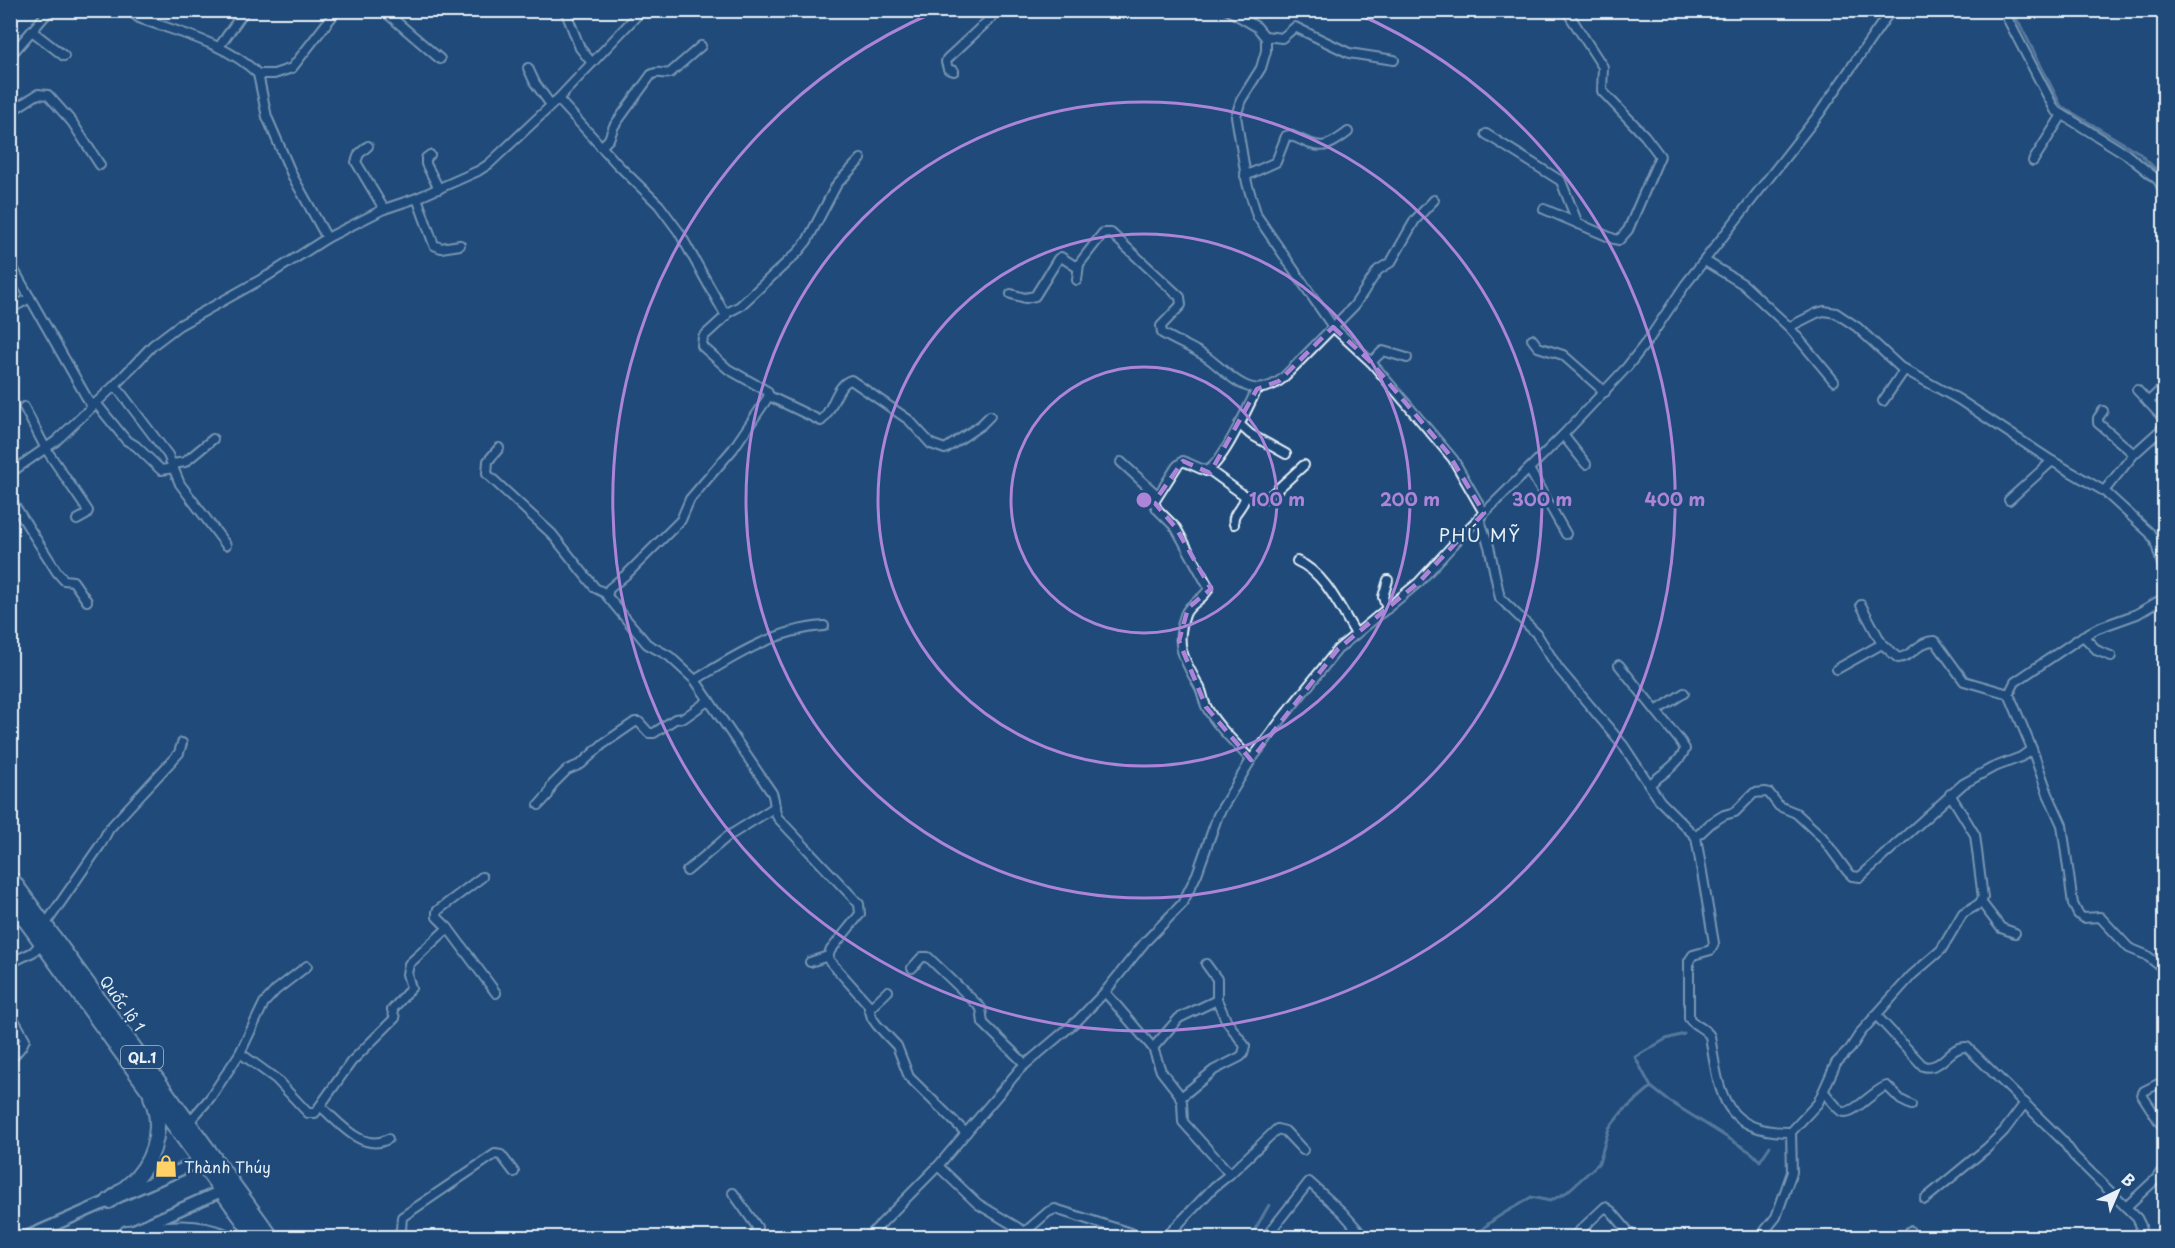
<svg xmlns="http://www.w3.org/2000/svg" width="2175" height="1248" viewBox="0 0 2175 1248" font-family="'Playpen Sans',sans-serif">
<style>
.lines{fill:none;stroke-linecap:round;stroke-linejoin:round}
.stream{stroke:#9ab0c7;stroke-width:3}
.street-casing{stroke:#e8f1f8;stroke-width:12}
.secondary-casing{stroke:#e8f1f8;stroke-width:15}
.highway-casing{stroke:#e8f1f8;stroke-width:18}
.street{stroke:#1f4a7a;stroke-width:8}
.secondary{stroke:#1f4a7a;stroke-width:10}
.highway{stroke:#1f4a7a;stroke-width:14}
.marked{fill:none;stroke:#ac85d9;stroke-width:4.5;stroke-dasharray:12 8;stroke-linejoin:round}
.ring{fill:none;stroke:#ac85d9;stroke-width:3}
.labels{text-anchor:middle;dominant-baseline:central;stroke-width:5;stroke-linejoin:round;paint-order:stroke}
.shield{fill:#1f4a7a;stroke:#acbfd2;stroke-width:1.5}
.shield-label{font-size:14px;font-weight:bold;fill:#e8f1f8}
.street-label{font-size:15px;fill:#e8f1f8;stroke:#1f4a7a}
.poi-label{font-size:15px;fill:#e8f1f8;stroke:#1f4a7a;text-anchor:start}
.quarter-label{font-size:18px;letter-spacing:1.5px;fill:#e8f1f8;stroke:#1f4a7a}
.centre{fill:#ac85d9;stroke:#1f4a7a;stroke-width:3}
.ring-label{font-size:18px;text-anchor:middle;font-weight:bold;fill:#ac85d9;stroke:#1f4a7a;stroke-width:5;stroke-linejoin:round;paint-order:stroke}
</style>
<rect width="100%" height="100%" fill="#1f4a7a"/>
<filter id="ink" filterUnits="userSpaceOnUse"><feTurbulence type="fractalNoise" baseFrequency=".0167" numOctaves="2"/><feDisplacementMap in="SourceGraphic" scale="12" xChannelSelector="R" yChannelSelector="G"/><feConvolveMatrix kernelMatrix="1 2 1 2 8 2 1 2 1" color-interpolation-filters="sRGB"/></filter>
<g filter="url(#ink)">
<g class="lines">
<g class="stream">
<path d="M2011 10 2024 32 2061 106 2138 152 2164 177"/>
<path d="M1684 1034 1666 1039 1635 1057 1651 1087 1669 1101 1752 1153 1760 1161 1770 1146"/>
<path d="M1250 1238 1269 1205"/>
<path d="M1476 1238C1483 1222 1516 1207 1531 1197L1550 1201 1567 1192 1599 1163 1609 1128 1622 1112 1651 1087"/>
</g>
<g class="street-casing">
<g id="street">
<path d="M129 10 139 18C180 33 226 43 258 74H274L292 68 337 10"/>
<path d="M383 10 440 59"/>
<path d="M565 10 580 48 592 63"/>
<path d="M1228 10 1257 27 1266 38V51L1261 68 1241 100 1236 116 1247 183 1257 216 1333 327 1371 362 1453 459 1484 513"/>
<path d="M2003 10 2055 110 2126 154 2158 180 2164 191"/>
<path d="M32 31 64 56"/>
<path d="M1265 36 1282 38 1295 27 1349 53 1394 60"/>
<path d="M219 47 245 10"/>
<path d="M10 56 50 10"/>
<path d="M528 68 535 83 551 105"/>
<path d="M954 71 948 69 946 62 947 59 991 18 992 10"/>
<path d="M258 74 267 117 293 177 327 238"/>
<path d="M558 99 618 165 659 205 679 232 726 316 703 337 702 346 728 369 767 391 769 396 733 449 690 499 681 520 629 572 609 589 607 596 647 644 669 656 695 680 772 793C776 802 773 810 778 818L859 904 860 914 830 951 828 959 868 1004 872 1018 877 1025 897 1046 909 1077 966 1133"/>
<path d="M10 112 38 94 48 95 72 122 100 165"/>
<path d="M1486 134 1561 181 1578 224"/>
<path d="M368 146 359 154 356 162 384 209"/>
<path d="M601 147 609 139 614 126 651 75C658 70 662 75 670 73L701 46"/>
<path d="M430 155 426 158V164L439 189"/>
<path d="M2033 161 2062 115"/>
<path d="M1245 176 1276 162 1286 136 1290 135C1319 148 1322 152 1348 132"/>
<path d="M417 198 434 245 441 248 460 245"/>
<path d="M1544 209 1614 239 1619 240 1628 230 1660 156 1645 136 1602 91 1603 67 1566 10"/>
<path d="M1705 261 1743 284 1789 327 1817 313 1824 311 1836 313 1857 327 1900 367 1958 399 2052 461 2104 491 2150 533 2155 541 2164 571"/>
<path d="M10 263 92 407"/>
<path d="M1077 280 1079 264 1103 233H1111L1180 297 1181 305 1161 326 1162 333C1177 342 1194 348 1208 358 1232 376 1251 403 1282 379L1354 306 1378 270 1391 262 1415 220 1434 200"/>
<path d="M1011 294 1025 298 1035 296 1058 259 1061 257 1078 268"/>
<path d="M10 309 30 298"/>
<path d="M725 314 740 306 798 252 807 241 837 184 861 159"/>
<path d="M1789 327 1834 381"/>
<path d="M1532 339 1538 347 1563 355 1605 392"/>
<path d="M1371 362 1383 351 1407 358"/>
<path d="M115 385 168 455 180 484 226 545"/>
<path d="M2137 390 2164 419"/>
<path d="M769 396 821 421C833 411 836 384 851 380L909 420 931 444 945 449 981 425 990 416"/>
<path d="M1883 401 1905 369"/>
<path d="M2148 402 2164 387"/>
<path d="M96 403 126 440 136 446 161 470 174 468"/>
<path d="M24 407 46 449 86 508 88 511 86 515 77 520"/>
<path d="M2103 411 2098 418V423L2134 454"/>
<path d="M1239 424 1250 434 1286 454"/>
<path d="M1563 435 1586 464"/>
<path d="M499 448 488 461 487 474 552 534 595 588 607 594"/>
<path d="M1121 462 1157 495"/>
<path d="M173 464 185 462 213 439"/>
<path d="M1529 469 1566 534"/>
<path d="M1209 470 1245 496C1245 507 1231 512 1234 524"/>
<path d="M10 473 56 441 115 385 153 345 178 326 269 275 327 238 384 209 417 198 478 171 489 164 558 99 642 10"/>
<path d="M2104 491 2134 454 2164 427"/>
<path d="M1245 496 1261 499 1269 497 1304 465"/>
<path d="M10 498 57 572 64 580 73 581 87 601"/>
<path d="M2009 500 2052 461"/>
<path d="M1479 518 1489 546 1500 598 1536 633 1558 668 1623 745 1660 801 1696 837 1714 943 1711 950 1693 955 1689 961V1018C1694 1026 1704 1027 1710 1036 1719 1092 1722 1133 1791 1132"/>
<path d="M1297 561C1325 573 1340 608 1356 634"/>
<path d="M1861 605 1882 644 1898 658C1913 657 1919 640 1935 641L1964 681 2009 694"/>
<path d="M1387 609 1383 597 1388 580"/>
<path d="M2083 636 2098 651 2111 656"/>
<path d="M1619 665 1681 742 1685 749C1680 763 1661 775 1650 784"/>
<path d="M1837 669 1882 644"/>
<path d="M695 680C734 656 777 629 824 626"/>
<path d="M1656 711 1684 693"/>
<path d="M2032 749 2048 794 2062 825 2073 904 2078 914 2083 918 2100 917 2129 948 2146 955 2164 969"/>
<path d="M1251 760C1236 743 1216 726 1206 706 1203 700 1203 694 1200 688 1185 661 1174 647 1185 615 1189 603 1204 600 1209 588L1176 528 1157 509 1154 502 1177 466 1183 461 1206 471C1222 465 1248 407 1257 389"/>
<path d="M539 805 548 795 552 785 567 770 581 764 603 744 635 722H639L649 733H654L675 719 684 718 709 700"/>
<path d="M1696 837 1711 823 1724 815 1735 812 1754 793 1766 792 1769 793 1779 806 1796 813 1822 837 1847 871 1852 876 1860 877 1963 784 1992 768 2021 757 2032 749 2009 694 2015 682 2083 636 2098 628 2137 614 2164 598"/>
<path d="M687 871 727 837 775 807"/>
<path d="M1981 902 2001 928 2015 933"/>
<path d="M45 925 101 844 109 829 179 753 182 743"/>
<path d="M448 928 496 993"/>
<path d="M810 962 828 956"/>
<path d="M10 963 33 952 42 942"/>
<path d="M912 968 922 957H928L981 1008 983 1023 1025 1064"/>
<path d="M1105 992 1153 1048 1161 1071 1179 1094 1182 1102 1183 1122 1230 1174 1214 1187 1165 1238"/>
<path d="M869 1009 888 991"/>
<path d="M10 1013 25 1039 22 1046 10 1060"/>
<path d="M1876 1015 1923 1066C1941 1072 1950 1045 1967 1047L2063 1141 2074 1156 2137 1218 2141 1226 2139 1238"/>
<path d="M1153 1048 1179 1018 1217 1000"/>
<path d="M240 1053 264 1003 276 990 307 966"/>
<path d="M2164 1081 2144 1091 2142 1095 2164 1129"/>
<path d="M1824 1092C1829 1098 1835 1106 1841 1111 1852 1118 1874 1089 1887 1086L1901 1100 1911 1105"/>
<path d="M1180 1098 1214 1070 1240 1057 1243 1054 1245 1046 1226 1020 1217 1000V979L1206 964"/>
<path d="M320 1106C339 1122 362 1153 388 1139"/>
<path d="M190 1121 210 1098 240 1053 276 1079 308 1113H315L351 1062 395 1018 392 1010 411 988 407 974 409 964 448 928 437 917V911L482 877"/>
<path d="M938 1166 978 1204 1025 1232 1048 1212 1055 1209 1131 1233 1138 1238"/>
<path d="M1230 1174 1277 1129 1285 1131 1303 1150"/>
<path d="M733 1193 757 1227 756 1233 752 1238"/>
<path d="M1925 1199 1987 1148 2004 1131 2025 1103"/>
<path d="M2126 1207 2157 1178 2164 1167"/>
<path d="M1910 1231 1913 1238"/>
<path d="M1266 1237 1309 1182 1342 1212 1365 1238"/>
<path d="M395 1238 401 1230 402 1217 495 1154 501 1155 514 1172"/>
<path d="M867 1238 938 1166 1020 1069 1078 1020 1105 992 1145 942 1182 904 1197 874 1218 815 1251 760 1284 716 1338 649 1419 582 1464 533 1563 435 1627 367 1649 339 1685 285 1819 114 1891 10"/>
<path d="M1572 1238 1605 1207 1611 1211 1634 1238"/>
<path d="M1759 1238 1776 1217 1792 1172 1791 1132 1818 1103 1836 1063 1850 1049 1861 1032 1912 975 1941 950 1963 913 1979 904 1983 898 1975 835 1950 794"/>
</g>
</g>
<g class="secondary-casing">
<g id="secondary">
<path d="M24 1238 205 1159"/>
<path d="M116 1238 228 1188"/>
</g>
</g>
<g class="highway-casing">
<g id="highway">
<path d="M10 877 272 1238"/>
<path d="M10 899 256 1238"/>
<path d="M109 1201C119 1193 130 1185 138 1176 156 1155 163 1122 151 1097"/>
<path d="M127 1233C161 1229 195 1223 228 1238"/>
</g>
</g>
<use href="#street" class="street"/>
<use href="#secondary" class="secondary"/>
<use href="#highway" class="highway"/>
</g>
</g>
<path d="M0 0H2175V1248H0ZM1333 327 1371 362 1448 453 1484 513 1419 582 1338 649 1251 760 1206 707 1179 641 1188 608 1211 589 1176 528 1154 502 1183 461 1210 473 1257 389 1279 381Z" fill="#1f4a7a" fill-opacity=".55" fill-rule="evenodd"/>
<path class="marked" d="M1333 327 1371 362 1448 453 1484 513 1419 582 1338 649 1251 760 1206 707 1179 641 1188 608 1211 589 1176 528 1154 502 1183 461 1210 473 1257 389 1279 381Z"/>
<g class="ring">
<circle cx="1144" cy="500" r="133"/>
<circle cx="1144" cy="500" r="266"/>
<circle cx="1144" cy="500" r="398"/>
<path d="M1351 11A531 531 0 1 1 937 11"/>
</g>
<defs>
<g id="shop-bare" transform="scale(1.8)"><path d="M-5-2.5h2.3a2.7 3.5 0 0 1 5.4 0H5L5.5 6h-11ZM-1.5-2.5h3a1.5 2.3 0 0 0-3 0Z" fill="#ffd166" stroke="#1f4a7a" stroke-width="2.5" paint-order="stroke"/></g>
</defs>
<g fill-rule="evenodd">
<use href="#shop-bare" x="166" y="1166"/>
</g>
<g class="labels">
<rect class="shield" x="121" y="1046" width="42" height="22" rx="4.5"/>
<g class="shield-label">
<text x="142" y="1057">QL.1</text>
</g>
<g class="street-label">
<text transform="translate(123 1003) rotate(54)">Quốc lộ 1</text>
</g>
<g class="poi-label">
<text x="184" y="1166">Thành Thúy</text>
</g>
<g class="quarter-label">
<text x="1480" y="534">PHÚ MỸ</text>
</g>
</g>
<circle cx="1144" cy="500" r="9" class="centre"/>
<g class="ring-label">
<text x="1277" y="506">100 m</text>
<text x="1410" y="506">200 m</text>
<text x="1542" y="506">300 m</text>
<text x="1675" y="506">400 m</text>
</g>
<rect width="2175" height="1248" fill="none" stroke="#1f4a7a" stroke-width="36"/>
<rect x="18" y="18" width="2139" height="1212" fill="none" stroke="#e8f1f8" stroke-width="2" filter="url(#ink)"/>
<g transform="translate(2118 1191) rotate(44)" stroke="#1f4a7a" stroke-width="4.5" paint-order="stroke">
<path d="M0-4.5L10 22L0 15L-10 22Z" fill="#e8f1f8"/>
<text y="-9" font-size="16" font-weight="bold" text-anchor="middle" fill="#e8f1f8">B</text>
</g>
</svg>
